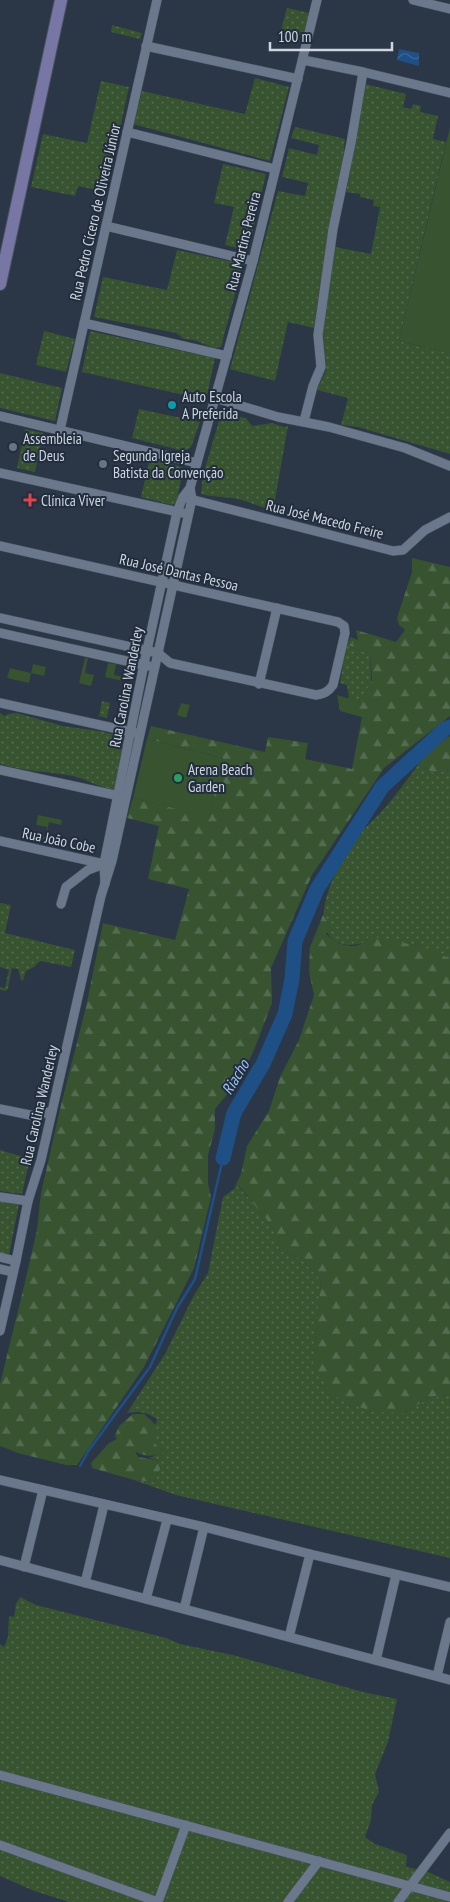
<svg xmlns="http://www.w3.org/2000/svg" width="450" height="1902" viewBox="0 0 450 1902" font-family="'PT Sans Narrow',sans-serif">
<style>
.grass{fill:url(#grass-dots)}
.forest{fill:url(#forest-firs)}
.garden{fill:#375330}
.water{fill:url(#water-waves)}
.lines{fill:none;stroke-linecap:round;stroke-linejoin:round}
.stream{stroke:#1e4f85;stroke-width:2.5}
.river{stroke:#1e4f85;stroke-width:15}
.minor-casing{stroke:#48525f;stroke-width:10}
.secondary-casing{stroke:#48525f;stroke-width:14}
.minor{stroke:#6b788b;stroke-width:9}
.secondary{stroke:#7876a4;stroke-width:12}
.culture-dot{fill:#0f9aa8;stroke:#222d3d;stroke-width:2}
.worship-dot{fill:#6b7280;stroke:#222d3d;stroke-width:2}
.health-dot{fill:#e0444e;stroke:#222d3d;stroke-width:2}
.leisure-dot{fill:#2e9e5b;stroke:#222d3d;stroke-width:2}
.labels{text-anchor:middle;dominant-baseline:central;stroke-width:4;stroke-linejoin:round;paint-order:stroke}
.street-label{font-size:15px;fill:#ced6e0;stroke:#222d3d}
.poi-label{font-size:15px;fill:#ced6e0;stroke:#222d3d;text-anchor:start}
.water-label{font-size:16px;font-style:italic;fill:#9bc3f4;stroke:#222d3d}
</style>
<defs>
<pattern id="grass-dots" width="8" height="8" patternUnits="userSpaceOnUse" patternTransform="scale(1.25)"><rect width="8" height="8" fill="#375330"/><path d="M2 2h.1M6 6h.1" fill="none" stroke="#536b4e" stroke-width="1.8" stroke-linecap="round"/></pattern>
<pattern id="forest-firs" width="22" height="20" patternUnits="userSpaceOnUse" patternTransform="scale(1.25)"><rect width="22" height="20" fill="#375330"/><path d="M5 1l3.5 6h-7zM16 11l3.5 6h-7z" fill="#536b4e"/></pattern>
<pattern id="water-waves" width="16" height="10" patternUnits="userSpaceOnUse" patternTransform="scale(1.25)"><rect width="16" height="10" fill="#1e4f85"/><path d="M0 5q4-4 8 0t8 0" fill="none" stroke="#3e6896"/></pattern>
</defs>
<rect width="100%" height="100%" fill="#2b3747"/>
<g class="grass">
<path d="M287 8 309 13 303 36 281 30Z"/>
<path d="M112 25 142 33 140 39 111 32Z"/>
<path d="M255 78 289 87 270 161 133 124 142 91 245 114Z"/>
<path d="M101 81 129 87 106 192 78 186 75 196 31 187 43 134 87 143Z"/>
<path d="M365 84 406 94 403 107 411 109 413 104 421 106 420 112 438 116 433 139 446 142 399 341 450 353V454L358 427 341 425 348 398 317 390 326 370 323 336 324 322 335 247 371 254 380 207 373 206 374 200 360 197V194L346 192Z"/>
<path d="M295 127 345 139 343 158 328 233 323 285 320 284 314 328 288 322 275 381 230 369 278 191 305 196 308 183 282 177 289 148 317 155 319 145 291 138Z"/>
<path d="M223 164 266 174 248 251 225 245 234 207 214 203Z"/>
<path d="M177 250 243 264 221 347 214 348 194 340 184 339 176 333 94 317 103 277 167 290Z"/>
<path d="M44 331 75 339 66 372 36 365Z"/>
<path d="M90 331 215 358 206 400 82 372Z"/>
<path d="M0 373 62 388 55 421 0 408Z"/>
<path d="M139 409 200 422 191 447 184 451 132 438Z"/>
<path d="M221 414 246 418 252 426 272 423 284 427 288 426 273 511C263 507 252 504 242 500 230 496 214 498 201 494L203 475Z"/>
<path d="M25 429 43 433 35 472 17 468Z"/>
<path d="M150 458 181 467 183 471 176 503 172 505 141 497Z"/>
<path d="M351 637 358 640 350 645 356 650 370 653 371 680 373 684 365 703 349 699 347 685 340 683 346 646Z"/>
<path d="M102 701 110 703 107 718 99 716Z"/>
<path d="M0 713 4 716 8 714 17 713 63 726 99 731 123 736 125 738 114 790C100 788 87 779 73 776 49 771 24 772 0 764Z"/>
<path d="M418 765 434 773 450 770V959C435 954 423 946 407 944 394 943 378 941 365 943 356 944 350 947 340 943 302 928 340 859 357 837 365 827 375 819 383 810 396 795 407 780 418 765Z"/>
<path d="M0 903 11 905 5 933 75 950 71 967 40 961 34 967 26 971 23 981 21 980 18 969 12 968 8 988 6 991 0 990V987L5 988 9 970 0 967Z"/>
<path d="M0 1150 30 1159 22 1194 0 1191Z"/>
<path d="M238 1186 273 1226 280 1251 301 1259 321 1280 314 1358 403 1413 431 1397 450 1395V1558L176 1495 134 1480 154 1482 161 1467V1461L149 1458 164 1452 152 1442 157 1419C146 1412 139 1411 127 1413L165 1354 193 1297 208 1273 223 1197Z"/>
<path d="M0 1201 19 1204 9 1255 0 1253Z"/>
<path d="M20 1597 36 1605 166 1638 180 1644 233 1655 363 1692 397 1699 388 1742 375 1774 379 1792 372 1805 371 1820 365 1837 375 1844 407 1855 406 1867 426 1871 450 1882V1902H69L34 1891 0 1876V1644L4 1647 8 1637 9 1616 14 1617 16 1604Z"/>
</g>
<g class="forest">
<path d="M412 558 450 567V716L384 768 312 875 271 968 272 1003 254 1050 238 1081 215 1109V1129L208 1155V1184L211 1197 194 1268 144 1367 77 1465H66L18 1453 0 1446V1384L25 1282 37 1230 41 1193 61 1105 86 1007 103 923 175 940 189 889 148 879 159 826 127 818 133 798 209 816 223 758 147 739 151 726 265 752 268 737 308 743 305 759 352 769 362 717 340 711 337 695 365 703V691L368 687H372C372 676 371 664 370 653L356 650 349 645 358 640 356 630 396 642 405 630 399 625 397 618 412 572Z"/>
<path d="M450 736V770L434 773 418 765C424 754 439 741 450 736Z"/>
<path d="M323 915 330 926 326 934C339 946 358 953 369 936L424 947 450 959V1395L431 1397 403 1413 372 1412 331 1395 313 1362 321 1280 301 1259 280 1251 272 1226 239 1186 234 1189 241 1174 247 1146 269 1111 280 1077 299 1040 314 995 309 972 310 947Z"/>
<path d="M133 1414H144L156 1425 153 1442 164 1452C151 1458 147 1456 135 1452L138 1457 161 1461V1467L154 1482 134 1480 92 1468 91 1463 109 1443 117 1439 115 1436 119 1426Z"/>
</g>
<g class="garden">
<path d="M450 127V353L399 341Z"/>
<path d="M85 658H88L85 673 94 675 91 686 79 683Z"/>
<path d="M108 663 116 664 114 675 124 677 123 681 105 677Z"/>
<path d="M33 664 46 667 44 676 31 673 29 683 7 678 10 668 31 673Z"/>
<path d="M181 703 190 705 186 718 177 715Z"/>
<path d="M147 739 223 758 209 817 133 798Z"/>
<path d="M38 815 62 820 61 825 49 822 45 842 33 840 34 835 45 837 47 827 36 825Z"/>
</g>
<path class="water" d="M399 49 419 53V66L397 60Z"/>
<g class="lines">
<path class="stream" d="M80 1466 89 1450 150 1367 177 1308 195 1279 223 1158"/>
<path class="river" d="M223 1158 234 1113 263 1064 285 1014 292 979 295 941 317 889 382 787 445 729 450 727"/>
<g class="minor-casing">
<g id="minor">
<path d="M413 0 450 9"/>
<path d="M146 46 298 79"/>
<path d="M303 60 363 72 450 93"/>
<path d="M127 132 275 169"/>
<path d="M106 226 253 261"/>
<path d="M84 323 227 356"/>
<path d="M215 398 278 417 329 427 405 448 450 466"/>
<path d="M0 416 197 463"/>
<path d="M304 421 313 386 321 367 318 335 333 229 351 143 363 72"/>
<path d="M60 430 157 0"/>
<path d="M0 473 183 513"/>
<path d="M186 498 393 551 403 550 425 530 450 517"/>
<path d="M0 546 338 622 344 626 345 633 333 685C328 692 324 694 316 695L170 663 158 653 0 618"/>
<path d="M0 633 149 666"/>
<path d="M259 684 277 608"/>
<path d="M0 703 136 733"/>
<path d="M0 770 124 797"/>
<path d="M0 841 104 864 109 862"/>
<path d="M105 884 104 864 144 664 177 512 183 497 190 488 253 261 317 0"/>
<path d="M61 904 66 887 88 870 104 864"/>
<path d="M0 1109 35 1116 52 1111"/>
<path d="M0 1197 28 1201"/>
<path d="M0 1257 16 1261"/>
<path d="M0 1269 13 1272"/>
<path d="M0 1331 16 1261 28 1201 41 1160 101 896 112 861 192 499 190 488"/>
<path d="M0 1480 204 1527 310 1554 450 1587"/>
<path d="M0 1560 450 1680"/>
<path d="M24 1567 43 1490"/>
<path d="M85 1583 104 1505"/>
<path d="M146 1599 167 1520"/>
<path d="M184 1609 204 1527"/>
<path d="M289 1637 310 1554"/>
<path d="M376 1660 396 1575"/>
<path d="M437 1676 450 1622"/>
<path d="M0 1775 450 1897"/>
<path d="M0 1845 158 1902"/>
<path d="M158 1902 186 1825"/>
<path d="M288 1902 319 1861"/>
<path d="M398 1902 450 1833"/>
</g>
</g>
<g class="secondary-casing">
<path id="secondary" d="M0 284 61 0"/>
</g>
<use href="#minor" class="minor"/>
<use href="#secondary" class="secondary"/>
</g>
<circle class="culture-dot" cx="172" cy="405" r="5"/>
<g class="worship-dot">
<circle cx="13" cy="447" r="5"/>
<circle cx="103" cy="464" r="5"/>
</g>
<path class="health-dot" d="M27.5 492.5h5v5h5v5h-5v5h-5v-5h-5v-5h5z"/>
<circle class="leisure-dot" cx="178" cy="778" r="5"/>
<g class="labels">
<g class="street-label">
<text transform="translate(95 212) rotate(-77)">Rua Pedro Cícero de Oliveira Júnior</text>
<text transform="translate(243 241) rotate(-76)">Rua Martins Pereira</text>
<text transform="translate(325 519) rotate(14)">Rua José Macedo Freire</text>
<text transform="translate(179 572) rotate(13)">Rua José Dantas Pessoa</text>
<text transform="translate(126 687) rotate(-79)">Rua Carolina Wanderley</text>
<text transform="translate(59 840) rotate(12)">Rua João Cobe</text>
<text transform="translate(39 1105) rotate(-77)">Rua Carolina Wanderley</text>
</g>
<g class="poi-label">
<text x="182" y="396">Auto Escola<tspan x="182" dy="17">A Preferida</tspan></text>
<text x="23" y="438">Assembleia<tspan x="23" dy="17">de Deus</tspan></text>
<text x="113" y="455">Segunda Igreja<tspan x="113" dy="17">Batista da Convenção</tspan></text>
<text x="41" y="500">Clínica Viver</text>
<text x="188" y="769">Arena Beach<tspan x="188" dy="17">Garden</tspan></text>
</g>
<g class="water-label">
<text transform="translate(235 1077) rotate(-59)">Riacho</text>
</g>
</g>
<path d="M270 42v8h122v-8" fill="none" stroke="#ced6e0" stroke-width="2.5"/>
<text x="278" y="42" font-size="15" fill="#ced6e0" stroke="#222d3d" stroke-width="4" paint-order="stroke">100 m</text>
</svg>
